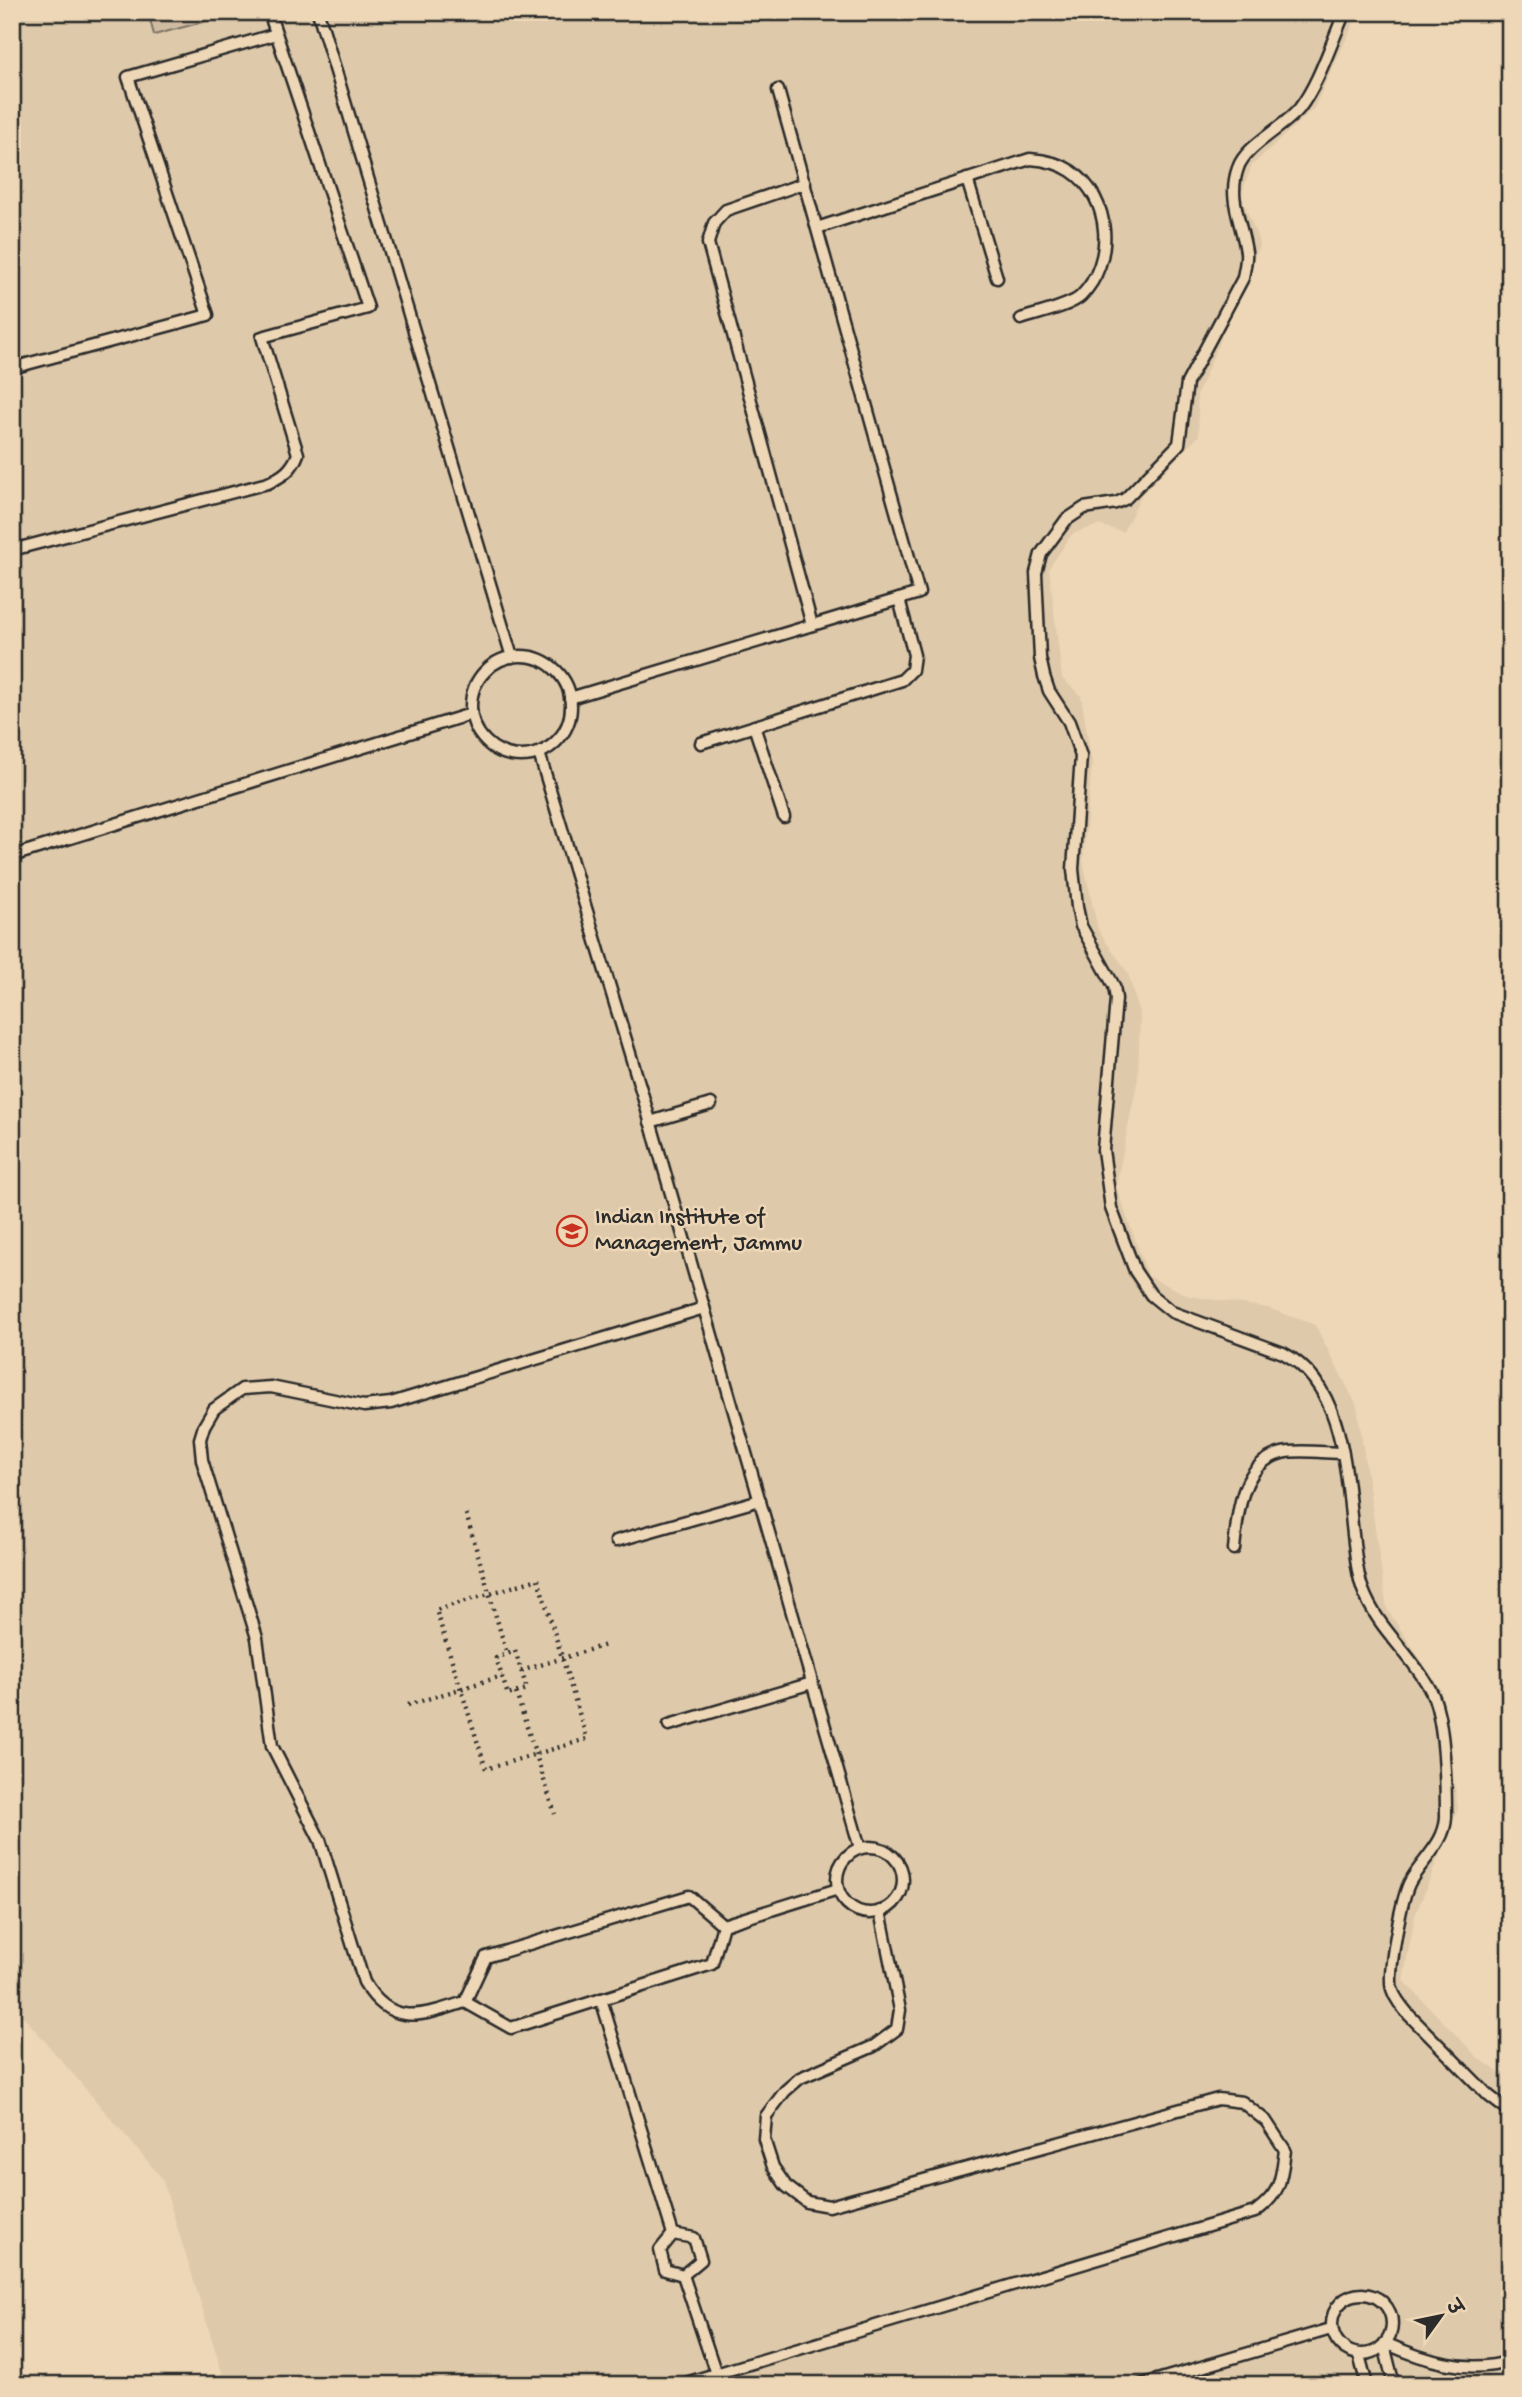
<svg xmlns="http://www.w3.org/2000/svg" width="1522" height="2397" viewBox="0 0 1522 2397" font-family="'Gochi Hand','Playpen Sans Deva',sans-serif">
<style>
.built{fill:#dec9aa}
.green{fill:#cfbba0;stroke:#7d7366;stroke-width:2}
.lines{fill:none;stroke-linecap:round;stroke-linejoin:round}
.lane-casing{stroke:#2b2b2b;stroke-width:15}
.path{stroke:#2b2b2b;stroke-width:4.5;stroke-dasharray:2 5;stroke-linecap:butt}
.lane{stroke:#eed7b6;stroke-width:10}
.labels{text-anchor:middle;dominant-baseline:central;stroke-width:5;stroke-linejoin:round;paint-order:stroke}
.poi-label{font-size:23px;fill:#2b2b2b;stroke:#eed7b6;text-anchor:start}
</style>
<rect width="100%" height="100%" fill="#eed7b6"/>
<filter id="ink" filterUnits="userSpaceOnUse"><feTurbulence type="fractalNoise" baseFrequency=".0143" numOctaves="2"/><feDisplacementMap in="SourceGraphic" scale="14" xChannelSelector="R" yChannelSelector="G"/><feConvolveMatrix kernelMatrix="1 2 1 2 8 2 1 2 1" color-interpolation-filters="sRGB"/></filter>
<g filter="url(#ink)">
<path class="built" d="M12 12H1359L1314 108 1252 165 1241 195 1260 244 1197 395 1199 436 1142 494 1123 532 1098 525 1072 534 1049 568 1062 678 1081 696 1092 764 1083 861 1098 930 1128 973 1140 1016 1138 1078 1116 1186 1148 1276 1189 1296 1268 1308 1315 1325 1357 1406 1387 1609 1441 1690 1458 1808 1415 1916 1403 1980 1475 2055 1510 2081V2365L1480 2385H226L162 2178 12 2003Z"/>
<path class="green" d="M148 12H240L154 35Z"/>
<g class="lines">
<g class="lane-casing">
<g id="lane">
<path d="M318 12 512 657"/>
<path d="M1345 12C1331 43 1319 83 1299 109 1283 128 1245 146 1238 168 1227 198 1242 223 1246 252 1247 261 1244 270 1243 278L1187 383 1179 444 1125 499 1116 503 1084 508 1066 520 1041 554 1036 573 1040 658 1044 676 1049 691 1069 722 1081 756 1073 869 1077 907 1081 926 1114 986 1116 999 1103 1150 1111 1208 1135 1271 1151 1295 1172 1312 1283 1353C1347 1386 1346 1481 1354 1543 1356 1558 1357 1575 1363 1590 1378 1630 1412 1654 1431 1691 1445 1718 1446 1785 1446 1817 1445 1843 1423 1859 1411 1880 1402 1894 1387 1974 1392 1989 1395 1999 1402 2007 1409 2015L1489 2096 1510 2112"/>
<path d="M1488 14 1490 12"/>
<path d="M967 179 997 278"/>
<path d="M805 183 726 210 714 223 708 243 812 625"/>
<path d="M817 228 1030 159C1044 160 1059 163 1071 171 1112 198 1115 262 1081 296 1071 306 1036 314 1021 319"/>
<path d="M12 368 208 315 128 77 276 34"/>
<path d="M12 550 268 483C283 476 292 470 298 454L262 337 368 308 269 12"/>
<circle cx="521" cy="706" r="50"/>
<path d="M570 698 919 593 778 90"/>
<path d="M754 726 784 817"/>
<path d="M701 743 902 680 912 670 914 655 899 599"/>
<path d="M539 753 642 1093 860 1848"/>
<path d="M12 856 471 714"/>
<path d="M650 1122 711 1104"/>
<path d="M704 1308 391 1403 364 1406 271 1387 242 1389 214 1409 204 1426 200 1439 202 1460 257 1638 272 1746 320 1840 364 1982C391 2028 422 2016 465 2002L486 1957 689 1896 723 1925"/>
<path d="M616 1541 760 1500"/>
<path d="M1234 1549C1238 1513 1240 1464 1282 1453 1298 1449 1326 1453 1342 1453"/>
<path d="M669 1725 812 1683"/>
<circle cx="870" cy="1880" r="33"/>
<path d="M723 1925 838 1889"/>
<path d="M601 1999 673 2234"/>
<path d="M465 2002 511 2028 712 1964 723 1925"/>
<path d="M673 2234 694 2238 701 2260 683 2275"/>
<path d="M673 2234 660 2250 665 2270 683 2275"/>
<path d="M683 2275 716 2374"/>
<circle cx="1362" cy="2324" r="30"/>
<path d="M1385 2343C1423 2360 1469 2375 1510 2361"/>
<path d="M1384 2345 1394 2385"/>
<path d="M1359 2355 1367 2385"/>
<path d="M679 2385 1255 2212C1281 2193 1281 2181 1285 2150L1266 2121 1242 2102 1218 2099 829 2206 807 2202 786 2186 773 2167 764 2139 766 2116 785 2091 800 2078 874 2046 897 2029 900 2010 880 1911"/>
<path d="M1140 2385 1331 2329"/>
</g>
</g>
<g class="path">
<path d="M466 1514 507 1654"/>
<path d="M538 1579 587 1739 486 1769 436 1610Z"/>
<path d="M515 1651 527 1689 508 1695 496 1658Z"/>
<path d="M521 1671 605 1645"/>
<path d="M516 1693 555 1814"/>
<path d="M408 1705 502 1676"/>
</g>
<use href="#lane" class="lane"/>
</g>
</g>
<defs>
<g id="university-ring" transform="scale(1.575)"><circle r="9.5" fill="#eed7b6" stroke="#c8321e" stroke-width="1.5"/><path d="M0-5L7-2L0 1L-7-2ZM-4 1L0 2.5L4 1V4Q0 6-4 4Z" fill="#c8321e"/></g>
</defs>
<g fill-rule="evenodd">
<use href="#university-ring" x="572" y="1231"/>
</g>
<g class="labels">
<g class="poi-label">
<text x="595" y="1218">Indian Institute of<tspan x="595" dy="26">Management, Jammu</tspan></text>
</g>
</g>
<rect width="1522" height="2397" fill="none" stroke="#eed7b6" stroke-width="42"/>
<rect x="21" y="21" width="1480" height="2355" fill="none" stroke="#2b2b2b" stroke-width="2.5" filter="url(#ink)"/>
<g transform="translate(1441 2316) rotate(57)" stroke="#eed7b6" stroke-width="5" paint-order="stroke">
<path d="M0-5L12 26L0 18L-12 26Z" fill="#2b2b2b"/>
<text y="-10" font-size="19" font-weight="bold" text-anchor="middle" fill="#2b2b2b">उ</text>
</g>
</svg>
